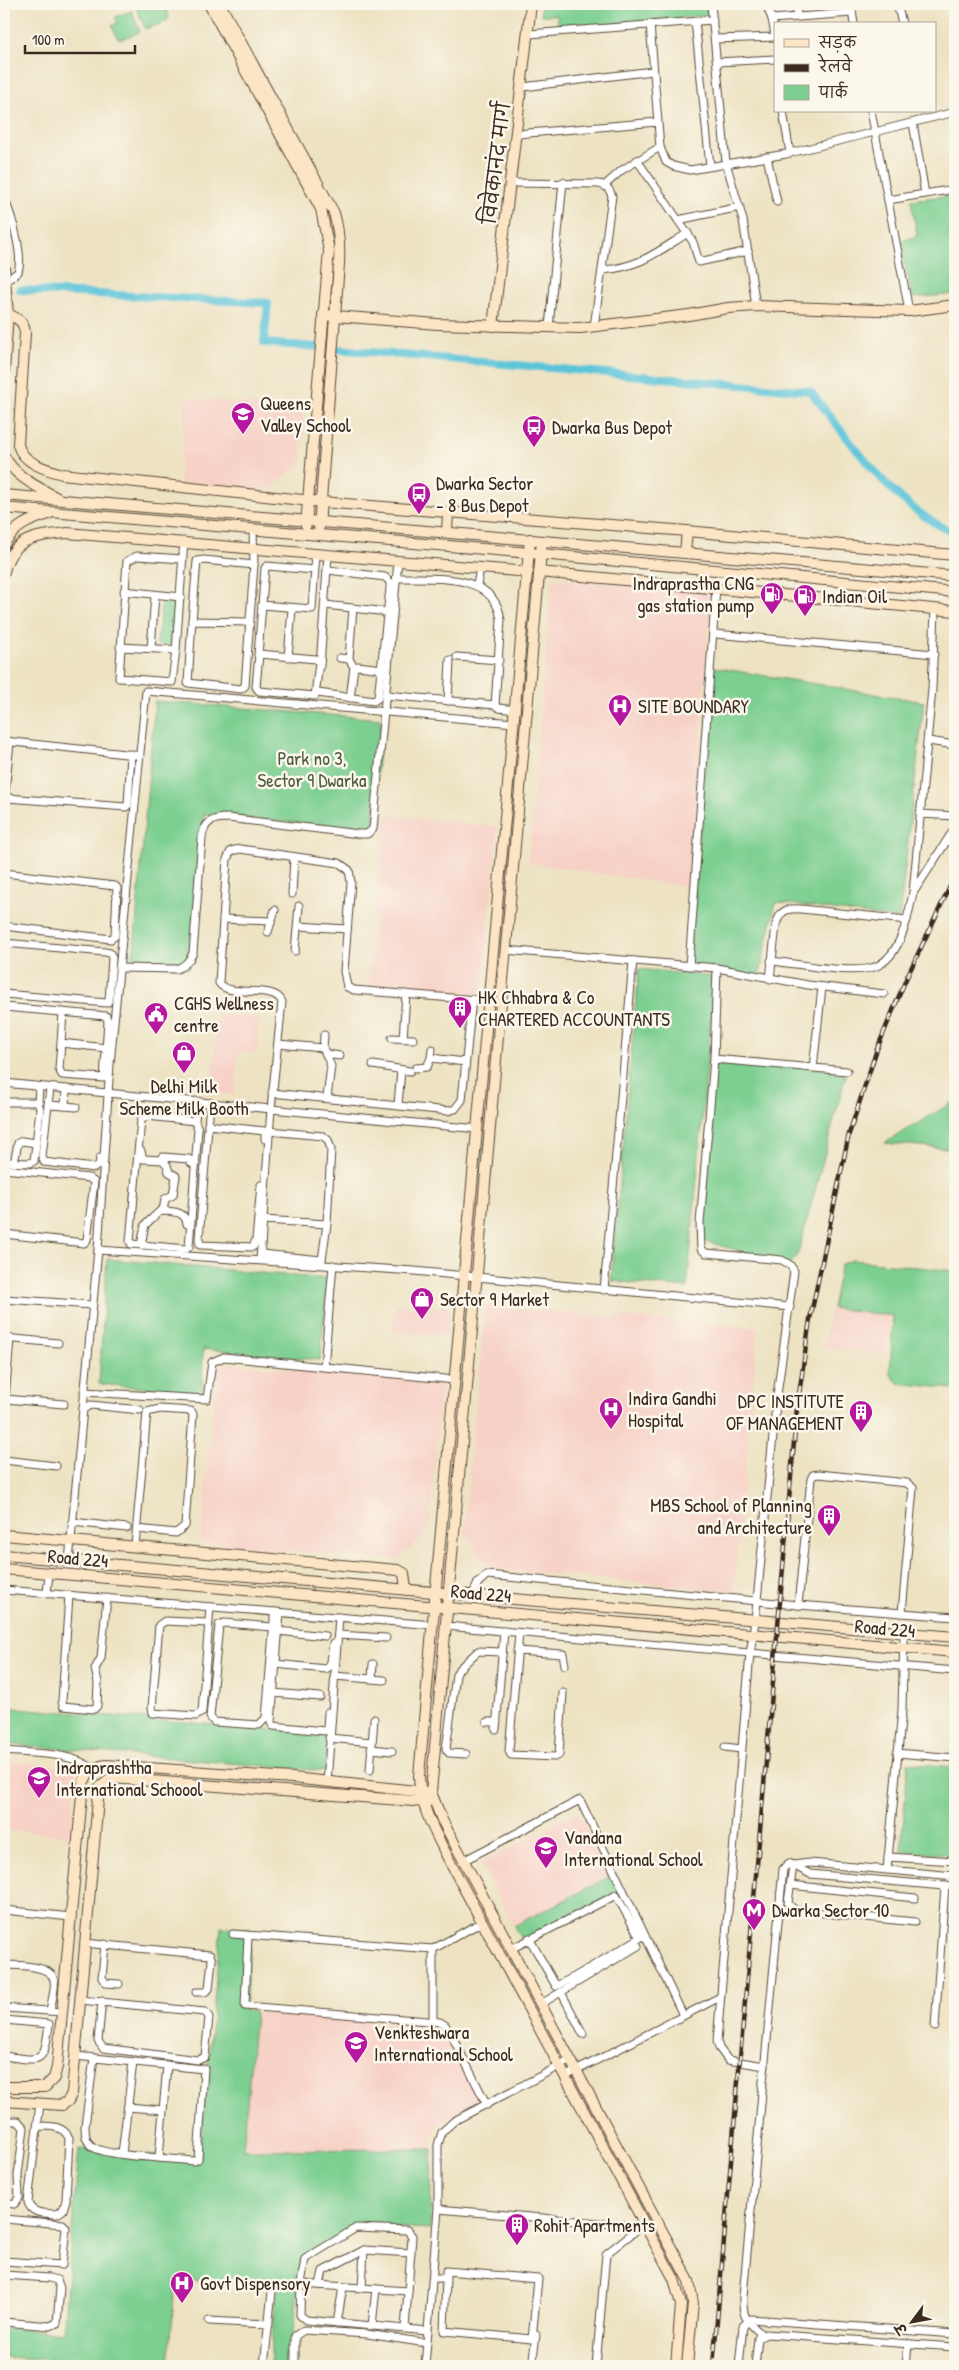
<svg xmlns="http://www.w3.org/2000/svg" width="959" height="2370" viewBox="0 0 959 2370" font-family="'Patrick Hand','Playpen Sans Deva',sans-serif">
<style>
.built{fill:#f7d1c6}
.green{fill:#7dcf91;stroke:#5c7c58}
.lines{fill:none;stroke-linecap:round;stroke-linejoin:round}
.canal{stroke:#5cc4d9;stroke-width:8}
.street-casing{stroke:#564637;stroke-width:9}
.secondary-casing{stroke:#564637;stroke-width:12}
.street{stroke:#fff;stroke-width:7}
.secondary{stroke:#fce5c4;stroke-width:10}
.rail-casing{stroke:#3b2a1e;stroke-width:4.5}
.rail{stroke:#fbf7ec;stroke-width:2.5;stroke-dasharray:8;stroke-linecap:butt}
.labels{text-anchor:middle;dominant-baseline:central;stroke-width:5;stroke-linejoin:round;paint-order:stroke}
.street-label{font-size:19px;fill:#3b2a1e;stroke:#fbf7ec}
.poi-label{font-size:19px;fill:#3b2a1e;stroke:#fbf7ec;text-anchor:start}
.park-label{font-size:19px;fill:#4f5c40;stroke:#fbf7ec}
</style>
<rect width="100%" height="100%" fill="#fbf7ec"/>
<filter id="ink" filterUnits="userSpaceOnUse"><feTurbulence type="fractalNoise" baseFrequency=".02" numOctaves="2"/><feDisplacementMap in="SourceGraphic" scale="10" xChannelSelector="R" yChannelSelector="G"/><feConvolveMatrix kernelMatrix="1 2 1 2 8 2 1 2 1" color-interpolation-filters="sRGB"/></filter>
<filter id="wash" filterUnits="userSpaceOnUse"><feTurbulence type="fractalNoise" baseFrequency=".0096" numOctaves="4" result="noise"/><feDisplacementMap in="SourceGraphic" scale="20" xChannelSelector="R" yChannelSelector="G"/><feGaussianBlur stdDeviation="1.12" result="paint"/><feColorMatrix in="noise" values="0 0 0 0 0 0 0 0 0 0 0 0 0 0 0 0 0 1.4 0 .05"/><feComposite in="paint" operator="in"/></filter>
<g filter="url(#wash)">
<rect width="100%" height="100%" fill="#ede3c3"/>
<g class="built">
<path d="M186 398 303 409 302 461 269 490 179 485Z"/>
<path d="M552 579 712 591 689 887 528 863Z"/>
<path d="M384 815 498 827 482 995 368 984Z"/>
<path d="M217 1015 259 1018 257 1053 238 1052 235 1095 212 1093Z"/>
<path d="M395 1305 450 1308 448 1336 393 1332Z"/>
<path d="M485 1306 758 1328 734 1591 493 1569 464 1533Z"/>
<path d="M831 1308 890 1315 885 1354 823 1348Z"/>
<path d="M217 1362 442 1383 429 1531 397 1560 201 1543Z"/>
<path d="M4 1761 77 1767 71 1836 4 1830Z"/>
<path d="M578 1812 611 1876 514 1926 481 1863Z"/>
<path d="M255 2012 444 2029 480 2099 436 2126 432 2149 243 2150Z"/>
</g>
<g class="green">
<path d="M144 4H165L169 17 166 22 145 29 136 7Z"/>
<path d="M541 4H707L709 15 558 29 557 15H541Z"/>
<path d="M132 11 140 32 121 39 117 37 112 25 118 23 115 17Z"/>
<path d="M955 195V294L913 298 899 242 917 236 911 200Z"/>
<path d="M162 599 178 600 173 646 157 645Z"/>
<path d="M712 667 924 702 899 919 776 902 759 977 689 966Z"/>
<path d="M155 701 381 719 373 830 204 814 189 968 133 961Z"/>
<path d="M639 969 715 977 687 1288 611 1281Z"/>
<path d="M714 1059 847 1071 798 1253 790 1265 700 1240Z"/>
<path d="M955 1101V1149L885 1143Z"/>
<path d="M107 1259 328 1279 320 1360 203 1349 202 1393 99 1384Z"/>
<path d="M852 1260 955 1271V1389L898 1383 890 1374 893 1316 832 1308 841 1264Z"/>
<path d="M4 1707 328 1734 325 1771 4 1744Z"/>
<path d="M908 1763 955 1767V1855L901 1851Z"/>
<path d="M611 1876 620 1893 523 1943 514 1926Z"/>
<path d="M221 1927 251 1929 245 2010 255 2012 243 2150 432 2149 430 2229 356 2225 302 2258 289 2364H270L277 2284 175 2280 169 2366 4 2357V2328L63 2333 79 2149 199 2160Z"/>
</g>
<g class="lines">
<g class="canal">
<path d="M20 290 268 303 264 343 316 347"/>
<path d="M336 349 810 391C853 443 892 507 955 533"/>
</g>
</g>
</g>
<g filter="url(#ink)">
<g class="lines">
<g class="street-casing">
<g id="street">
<path d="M711 4 726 163 743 220 756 306"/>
<path d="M766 4 772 19 852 13"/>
<path d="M796 4 797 15"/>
<path d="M851 4 854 24"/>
<path d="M897 4 902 23"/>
<path d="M772 19 775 35"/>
<path d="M695 21 710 166"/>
<path d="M650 24 660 147 666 162 673 166 690 170 786 154 955 112"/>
<path d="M529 34 713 20"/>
<path d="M715 39 775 37"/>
<path d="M717 62 775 59"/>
<path d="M523 87 653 71"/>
<path d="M783 111 790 153"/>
<path d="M871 111 909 311"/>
<path d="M913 123 925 194"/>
<path d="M517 134 657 122"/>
<path d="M767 157 777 202"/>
<path d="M637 160 693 242 699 262 748 251"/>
<path d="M510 183 598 184C606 185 609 188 612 196L594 327"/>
<path d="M605 185 622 170 660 147"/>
<path d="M4 197C11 215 24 254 18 272L6 281"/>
<path d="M888 200 955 189"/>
<path d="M678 220 740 207"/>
<path d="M603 270C640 267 657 252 688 233"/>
<path d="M549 327 563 182"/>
<path d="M314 570 267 566 265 568 262 605 312 609 316 554"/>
<path d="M397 578C432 579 495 571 501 620L495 705 499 708 516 710"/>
<path d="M477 585 480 568"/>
<path d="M124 591 181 597"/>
<path d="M325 605 388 612"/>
<path d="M353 608 349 659 354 667"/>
<path d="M192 621 197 561 204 560 254 565"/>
<path d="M250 622 192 621 188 683 241 689 245 686 254 565 253 529"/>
<path d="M715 634 934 654"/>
<path d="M120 647 176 650 184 541"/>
<path d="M151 648 155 595"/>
<path d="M176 650 172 682 119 678 127 561 137 556 183 559"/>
<path d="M259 654 316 659 319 662 315 696 259 691 256 687Z"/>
<path d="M258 655 262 605"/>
<path d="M288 657 292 609"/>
<path d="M457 657 499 660"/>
<path d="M340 658 349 659"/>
<path d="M320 666 328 555"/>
<path d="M318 693 374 701 378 698 390 588V582L385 577 328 570"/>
<path d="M386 695 495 705"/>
<path d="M350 698 354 667 358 666 382 669"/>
<path d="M448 701 450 660"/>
<path d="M4 741 135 755"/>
<path d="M928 741 955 745"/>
<path d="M10 742 5 792 7 798 126 807 128 805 131 754"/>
<path d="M920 814 955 816"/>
<path d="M4 873 115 886 117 888 115 936 111 939 4 926"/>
<path d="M913 893 955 828"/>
<path d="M292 894 294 857"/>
<path d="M223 919 270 921"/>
<path d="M298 926 347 929"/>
<path d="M268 932 275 910"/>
<path d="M4 943 105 952 110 953 112 958 109 1000 107 1003 4 994"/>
<path d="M505 950 717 968 808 985 884 994"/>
<path d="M295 951 299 906"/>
<path d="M771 961C796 963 859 977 879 965 902 952 908 916 913 893L932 689 935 609"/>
<path d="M689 966 716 588"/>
<path d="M119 968 177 969C186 965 189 961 193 953L202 838C204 822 212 818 228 818L359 834H367L373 829 398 561"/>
<path d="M717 968 714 1059 700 1223 701 1249 706 1253 782 1260 790 1265 794 1271 777 1395 755 1621 750 1654 717 2041 719 2048 728 2060 765 2066"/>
<path d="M770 979 776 925C780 910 787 908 801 909L907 920"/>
<path d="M4 1007 106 1016 108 1021 104 1078 62 1075 59 1069 61 1043"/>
<path d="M63 1012 61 1043 106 1048"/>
<path d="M324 1035 323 1048 331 1066 327 1098"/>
<path d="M392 1038 413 1039"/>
<path d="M403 1039 406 994"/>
<path d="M278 1044 323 1048"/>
<path d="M327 1054 340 1056"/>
<path d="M431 1058 432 1049"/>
<path d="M714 1059 847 1071"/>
<path d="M373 1065 410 1071"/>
<path d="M416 1068 427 1067 431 1058 465 1062"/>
<path d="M813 1068 822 987"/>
<path d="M4 1083 478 1129"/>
<path d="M50 1088 48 1105 65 1106 66 1089"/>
<path d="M272 1093 448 1111 455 1109 462 1100 472 999"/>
<path d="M4 1102H38"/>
<path d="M210 1103 199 1239 200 1245 253 1247 256 1240 261 1185"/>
<path d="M48 1105 42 1156 44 1162 94 1168 99 1165 100 1158"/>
<path d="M398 1105 401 1070"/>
<path d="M65 1106 76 1107"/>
<path d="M195 1121 147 1116 141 1120 130 1241 131 1244 186 1249 189 1247 198 1129 195 1121 197 1101"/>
<path d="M208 1125 265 1131V1139"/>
<path d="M141 1151 143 1159 163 1160 167 1165 169 1172 176 1176 173 1195 165 1199 163 1211"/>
<path d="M163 1160V1157L189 1159 191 1163 196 1165"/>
<path d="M4 1162 30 1163 34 1161 40 1109 38 1102 39 1087"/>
<path d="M14 1163 18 1143 22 1141 36 1143"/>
<path d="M4 1169 89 1178 94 1182 87 1240 84 1243 4 1234"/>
<path d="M263 1220 327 1224 331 1149 328 1140 323 1136 269 1131"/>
<path d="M141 1245 145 1225 160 1211C172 1212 185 1210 187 1224L190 1225"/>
<path d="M98 1250 414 1271 790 1307"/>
<path d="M261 1254 322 1260 327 1224"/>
<path d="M260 1260 271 1109 282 1002C275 983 230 999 219 983L227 859 231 851 240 849 339 863 349 870 351 882 344 971 347 987 354 990 489 1001"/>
<path d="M604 1290 633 961"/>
<path d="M4 1299 92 1305"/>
<path d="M4 1338 58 1343"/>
<path d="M324 1367 333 1265"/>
<path d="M84 1392 207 1399 212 1362 224 1357 455 1380"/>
<path d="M5 1399 64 1404"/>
<path d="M83 1409 98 1250 110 1064 146 691 514 723"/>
<path d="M4 1410 10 1339"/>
<path d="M4 1460 56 1466"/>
<path d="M72 1522 127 1528"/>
<path d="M135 1546 147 1412 160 1409 191 1411 193 1414 185 1526 176 1533 137 1529"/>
<path d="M69 1561 83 1409 91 1405 140 1410"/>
<path d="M4 1590 434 1625"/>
<path d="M47 1594 49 1573"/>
<path d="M69 1595 62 1701 63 1706 94 1709 97 1706 98 1682 95 1669 101 1658 107 1598"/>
<path d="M472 1596 478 1583 487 1575 798 1605 955 1617"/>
<path d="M798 1605 811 1479 813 1475 819 1474 907 1483 913 1488 902 1613"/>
<path d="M280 1613 271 1723 273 1726 325 1731 327 1728 328 1712"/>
<path d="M208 1623 165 1621 159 1625 152 1708 153 1713 196 1716 202 1712 210 1607"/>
<path d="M446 1626 955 1671"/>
<path d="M273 1627 224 1623 219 1625 210 1717 214 1722 259 1725 266 1718 274 1621V1612"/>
<path d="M278 1631 325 1636"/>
<path d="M519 1633 509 1751 511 1755 555 1757 559 1755 563 1693"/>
<path d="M338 1635 386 1638"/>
<path d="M517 1651 563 1654 565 1665"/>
<path d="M275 1664 326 1669 329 1667 333 1644"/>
<path d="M334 1676 384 1680"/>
<path d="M372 1678 373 1664"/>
<path d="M273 1693 320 1697"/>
<path d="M487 1722H497"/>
<path d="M496 1729 504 1631"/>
<path d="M329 1738 372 1742"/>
<path d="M725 1747 741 1749"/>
<path d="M371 1749 392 1751"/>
<path d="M4 1751C33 1754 69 1751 93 1769"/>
<path d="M897 1753 955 1758"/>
<path d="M466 1754 449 1753 446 1749 456 1675 459 1669 478 1651 502 1652"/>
<path d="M370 1770 374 1719"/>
<path d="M327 1782 339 1617"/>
<path d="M888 1857 955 1861"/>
<path d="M463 1861 580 1800 683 2015"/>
<path d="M793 1865 788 1903 794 1910 915 1922"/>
<path d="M793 1865 810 1863 955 1876"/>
<path d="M887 1870 902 1710 904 1632"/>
<path d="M790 1885 915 1898"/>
<path d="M4 1910 71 1917"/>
<path d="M233 1934 433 1949 482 1922"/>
<path d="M248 1936 245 2006 440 2022 445 2025 451 2034 487 2105"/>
<path d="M84 1943 210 1955 212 1960 209 1989 205 1992H196"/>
<path d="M105 1944 102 1978 106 1983 119 1984"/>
<path d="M433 1949V2021"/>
<path d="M511 1949 616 1895 640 1938 574 1977 556 1986 529 1938"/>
<path d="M4 1965C17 1966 51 1964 54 1980 56 1989 51 2002 50 2011"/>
<path d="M561 1992 583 2034"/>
<path d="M80 2000 205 2012 209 2017 205 2057 198 2060 103 2048 98 2041 102 2001"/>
<path d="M541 2004 638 1946"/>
<path d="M4 2008 63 2012"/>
<path d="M4 2020 49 2024C44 2065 42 2061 4 2056"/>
<path d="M935 2027 945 1886"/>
<path d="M75 2056 204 2069 198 2159 194 2161C172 2158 109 2157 93 2147 86 2142 85 2135 85 2126L94 2058"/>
<path d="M566 2076 720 1997"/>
<path d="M128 2107 163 2110"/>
<path d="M4 2121H18L24 2128 18 2175 19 2198 14 2204 4 2202"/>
<path d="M37 2126C49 2126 63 2125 69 2138L66 2200 63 2210 57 2214C47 2213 31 2215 28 2202L40 2104"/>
<path d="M122 2154 133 2062"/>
<path d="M159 2157 167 2065"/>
<path d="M438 2209 623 2225"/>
<path d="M4 2219 63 2224 66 2228 62 2265 4 2261"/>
<path d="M4 2275 49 2278 57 2280 60 2288 57 2323 50 2326 4 2322"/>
<path d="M433 2278H446V2271L538 2279 532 2339 444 2331 446 2278"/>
<path d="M301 2284 305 2259 356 2228 407 2230 412 2236 408 2291 301 2284 300 2315 306 2320 428 2331"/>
<path d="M320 2285 323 2271 364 2250 411 2253"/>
<path d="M362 2288 364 2250"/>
<path d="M209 2321 269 2324"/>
<path d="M337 2323 343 2287"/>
<path d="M372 2325 376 2289"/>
<path d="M405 2328 408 2291"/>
<path d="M762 2335C746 2320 742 2318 743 2296L783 1869 789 1863 810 1874 955 1887"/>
<path d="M264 2366 272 2292"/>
<path d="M295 2366V2336L304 2330 367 2334 427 2343"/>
<path d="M425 2366 438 2209V2145L442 2132 454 2121 571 2060"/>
<path d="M532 2366 536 2335"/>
<path d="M596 2366 606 2254 644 2224"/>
<path d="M739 2366 743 2326 751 2319 955 2334"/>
<path d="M755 2366 758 2338 766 2334 955 2347"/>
<path d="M906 2366 908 2343"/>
</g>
</g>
<g class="secondary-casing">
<g id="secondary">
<path d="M209 4 321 209 329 251 306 525"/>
<path d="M220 4 334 213C339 230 340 246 339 264L319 527"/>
<path d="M4 267 8 314 4 371"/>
<path d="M8 314C18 319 24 321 25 333L18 445C23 463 45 469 62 474L321 502 687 531 955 555"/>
<path d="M323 315 437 324 580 328 689 315 728 308 756 306 909 311 955 305"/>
<path d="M493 326 531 4"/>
<path d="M4 456C17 479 37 486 59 499"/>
<path d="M4 495 955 576"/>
<path d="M4 508 530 553 955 592"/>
<path d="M447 532 448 512"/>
<path d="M530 539 419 1776C420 1809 438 1837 452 1866L674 2279 681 2305 676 2366"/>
<path d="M542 541 431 1792 442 1820 689 2281 693 2303 687 2366"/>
<path d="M4 544C15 526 29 520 49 514"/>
<path d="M685 553 687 531"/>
<path d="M4 572C12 537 37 536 67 533L528 572"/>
<path d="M539 572 955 611"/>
<path d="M4 1535 398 1570 404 1573 406 1590"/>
<path d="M4 1555 955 1637"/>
<path d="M4 1569 955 1652"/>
<path d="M4 2087H45L54 2078 57 2067 83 1784C87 1773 93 1767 106 1765L292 1778 426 1792"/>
<path d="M4 2101 62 2105 68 2101 72 2093 99 1788 112 1778 427 1802"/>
</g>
</g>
<use href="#street" class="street"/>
<use href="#secondary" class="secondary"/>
<g class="rail-casing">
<path id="rail" d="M713 2366 797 1408 810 1319 849 1134 877 1049 906 979 955 876"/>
</g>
<use href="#rail" class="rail"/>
</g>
</g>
<defs>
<g id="school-pin" transform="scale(1.25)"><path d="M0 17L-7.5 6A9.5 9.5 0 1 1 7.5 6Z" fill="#b5179e" stroke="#fbf7ec"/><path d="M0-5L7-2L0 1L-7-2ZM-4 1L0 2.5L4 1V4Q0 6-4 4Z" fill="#fff"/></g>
<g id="bus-pin" transform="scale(1.25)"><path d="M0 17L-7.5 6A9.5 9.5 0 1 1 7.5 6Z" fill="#b5179e" stroke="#fbf7ec"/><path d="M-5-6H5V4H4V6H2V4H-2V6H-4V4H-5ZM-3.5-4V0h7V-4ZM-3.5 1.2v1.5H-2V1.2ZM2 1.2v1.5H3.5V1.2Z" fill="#fff"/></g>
<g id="fuel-pin" transform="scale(1.25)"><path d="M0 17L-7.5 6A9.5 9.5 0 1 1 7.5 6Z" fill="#b5179e" stroke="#fbf7ec"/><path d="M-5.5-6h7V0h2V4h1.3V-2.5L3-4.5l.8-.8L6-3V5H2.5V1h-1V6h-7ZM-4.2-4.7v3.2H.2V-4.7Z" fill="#fff"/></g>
<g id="hospital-pin" transform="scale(1.25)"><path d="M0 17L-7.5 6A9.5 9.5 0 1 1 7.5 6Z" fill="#b5179e" stroke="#fbf7ec"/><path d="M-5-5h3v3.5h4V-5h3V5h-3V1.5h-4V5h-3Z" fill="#fff"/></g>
<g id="building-pin" transform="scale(1.25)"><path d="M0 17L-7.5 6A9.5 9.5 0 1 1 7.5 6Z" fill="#b5179e" stroke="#fbf7ec"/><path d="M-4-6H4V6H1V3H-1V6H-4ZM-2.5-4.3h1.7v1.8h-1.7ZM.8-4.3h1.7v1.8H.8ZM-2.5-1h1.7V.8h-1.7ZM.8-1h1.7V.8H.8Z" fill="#fff"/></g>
<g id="civic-pin" transform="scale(1.25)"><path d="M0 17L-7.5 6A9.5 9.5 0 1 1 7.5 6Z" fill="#b5179e" stroke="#fbf7ec"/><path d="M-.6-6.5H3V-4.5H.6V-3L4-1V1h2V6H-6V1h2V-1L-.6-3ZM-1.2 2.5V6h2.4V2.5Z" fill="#fff"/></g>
<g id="shop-pin" transform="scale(1.25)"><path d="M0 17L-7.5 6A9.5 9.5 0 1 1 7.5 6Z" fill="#b5179e" stroke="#fbf7ec"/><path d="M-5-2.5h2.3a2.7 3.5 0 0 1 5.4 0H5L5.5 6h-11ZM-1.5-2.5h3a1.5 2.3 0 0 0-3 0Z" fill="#fff"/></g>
<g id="metro-pin" transform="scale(1.25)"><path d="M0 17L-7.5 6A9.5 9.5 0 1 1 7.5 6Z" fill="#b5179e" stroke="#fbf7ec"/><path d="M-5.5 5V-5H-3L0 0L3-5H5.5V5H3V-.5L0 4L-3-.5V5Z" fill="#fff"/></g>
</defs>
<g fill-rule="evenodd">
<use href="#school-pin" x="243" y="414"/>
<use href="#bus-pin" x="534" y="427"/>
<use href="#bus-pin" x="419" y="494"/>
<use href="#fuel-pin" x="772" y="594"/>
<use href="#fuel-pin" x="805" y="596"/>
<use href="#hospital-pin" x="620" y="706"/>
<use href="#building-pin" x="460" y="1008"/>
<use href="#civic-pin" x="156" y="1014"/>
<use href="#shop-pin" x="184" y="1053"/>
<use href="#shop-pin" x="422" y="1299"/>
<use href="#hospital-pin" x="611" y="1409"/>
<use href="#building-pin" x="861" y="1412"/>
<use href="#building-pin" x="829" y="1516"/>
<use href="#school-pin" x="39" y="1778"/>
<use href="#school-pin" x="546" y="1848"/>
<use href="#metro-pin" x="754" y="1910"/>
<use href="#school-pin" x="356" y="2043"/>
<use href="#building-pin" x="517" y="2225"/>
<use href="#hospital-pin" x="182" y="2283"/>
</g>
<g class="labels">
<g class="street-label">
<text transform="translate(496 163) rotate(-83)">विवेकानंद मार्ग</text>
<text transform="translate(78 1558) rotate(5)">Road 224</text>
<text transform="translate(481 1593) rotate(5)">Road 224</text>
<text transform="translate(885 1628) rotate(5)">Road 224</text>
</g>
<g class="poi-label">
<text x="260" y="403">Queens<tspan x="260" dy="22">Valley School</tspan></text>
<text x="552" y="427">Dwarka Bus Depot</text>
<text x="436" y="483">Dwarka Sector<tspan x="436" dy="22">- 8 Bus Depot</tspan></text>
<text x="754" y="583" text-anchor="end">Indraprastha CNG<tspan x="754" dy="22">gas station pump</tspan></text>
<text x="822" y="596">Indian Oil</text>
<text x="638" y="706">SITE BOUNDARY</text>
<text x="478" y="997">HK Chhabra &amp; Co<tspan x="478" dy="22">CHARTERED ACCOUNTANTS</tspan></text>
<text x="174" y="1003">CGHS Wellness<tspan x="174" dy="22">centre</tspan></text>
<text x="184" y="1086" text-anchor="middle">Delhi Milk<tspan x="184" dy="22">Scheme Milk Booth</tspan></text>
<text x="440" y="1299">Sector 9 Market</text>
<text x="628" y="1398">Indira Gandhi<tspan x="628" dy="22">Hospital</tspan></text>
<text x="844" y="1401" text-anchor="end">DPC INSTITUTE<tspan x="844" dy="22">OF MANAGEMENT</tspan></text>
<text x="812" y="1505" text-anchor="end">MBS School of Planning<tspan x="812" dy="22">and Architecture</tspan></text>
<text x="56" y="1767">Indraprashtha<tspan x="56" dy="22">International Schoool</tspan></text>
<text x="564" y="1837">Vandana<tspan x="564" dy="22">International School</tspan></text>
<text x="772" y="1910">Dwarka Sector 10</text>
<text x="374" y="2032">Venkteshwara<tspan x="374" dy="22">International School</tspan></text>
<text x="534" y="2225">Rohit Apartments</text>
<text x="200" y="2283">Govt Dispensory</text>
</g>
<g class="park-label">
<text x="312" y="758">Park no 3,<tspan x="312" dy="22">Sector 9 Dwarka</tspan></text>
</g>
</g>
<rect width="959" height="2370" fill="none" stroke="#fbf7ec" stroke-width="20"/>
<rect x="774" y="22" width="162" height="90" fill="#fbf7ec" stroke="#aea59a"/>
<rect x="784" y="39" width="25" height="8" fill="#fce5c4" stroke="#aea59a"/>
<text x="819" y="48" font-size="15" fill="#3b2a1e">सड़क</text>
<rect x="784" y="64" width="25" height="8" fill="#3b2a1e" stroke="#aea59a"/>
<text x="819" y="72" font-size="15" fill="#3b2a1e">रेलवे</text>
<rect x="784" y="85" width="25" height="15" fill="#7dcf91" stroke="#aea59a"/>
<text x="819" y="98" font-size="15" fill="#3b2a1e">पार्क</text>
<g transform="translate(912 2322) rotate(238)" stroke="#fbf7ec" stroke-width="4" paint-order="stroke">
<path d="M0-4L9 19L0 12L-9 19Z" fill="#3b2a1e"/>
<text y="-8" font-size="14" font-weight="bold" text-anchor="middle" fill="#3b2a1e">उ</text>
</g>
<path d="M25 45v8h110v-8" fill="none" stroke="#3b2a1e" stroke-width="2.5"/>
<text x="32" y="45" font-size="15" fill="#3b2a1e" stroke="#fbf7ec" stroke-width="4" paint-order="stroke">100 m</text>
</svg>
